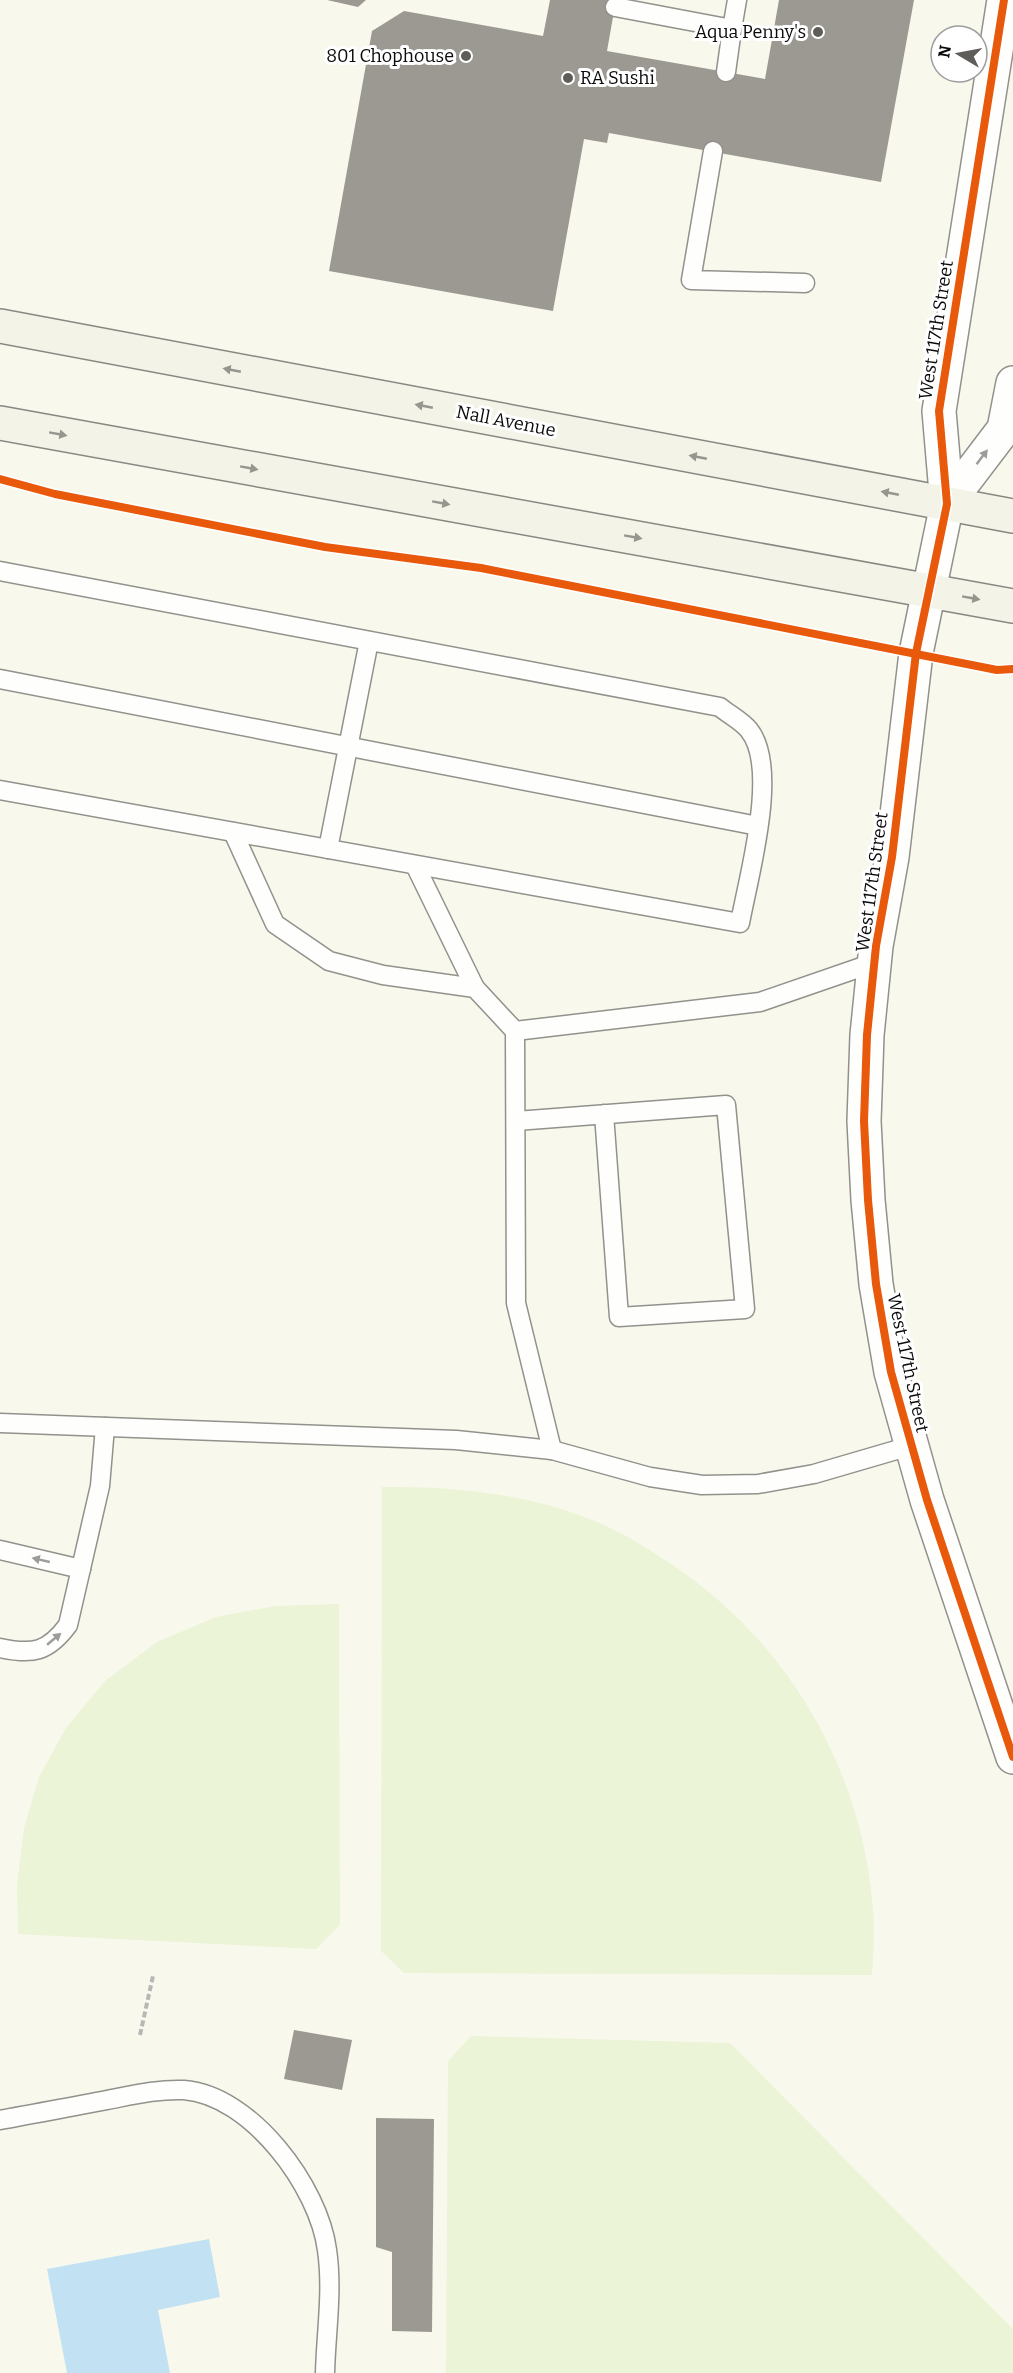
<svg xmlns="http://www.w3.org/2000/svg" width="1013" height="2373" viewBox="0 0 1013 2373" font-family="Bitter,serif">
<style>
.pitch{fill:#ebf4d6}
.water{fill:#c2e2f4}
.building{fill:#9c9993}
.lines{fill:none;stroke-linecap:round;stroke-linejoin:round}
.service-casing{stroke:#92918c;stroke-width:21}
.minor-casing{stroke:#92918c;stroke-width:36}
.secondary-casing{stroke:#888883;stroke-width:36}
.path{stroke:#b7b7b5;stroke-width:4;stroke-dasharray:6 3;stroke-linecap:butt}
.service{stroke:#fefefc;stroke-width:18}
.minor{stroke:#fefefc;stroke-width:33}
.secondary{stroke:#f4f3e7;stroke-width:33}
.cycleway-casing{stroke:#fff;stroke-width:11}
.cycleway{stroke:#e8590c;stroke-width:8}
.oneway{fill:#96968f}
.oneway2{fill:#9c9c9b}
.poi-dot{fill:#5e5d59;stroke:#fff;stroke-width:2}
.labels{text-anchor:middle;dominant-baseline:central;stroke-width:6;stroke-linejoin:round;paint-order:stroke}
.poi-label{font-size:18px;fill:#0a0a0a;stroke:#fff;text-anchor:end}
.street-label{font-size:18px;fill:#0a0a0a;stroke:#fff}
</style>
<rect width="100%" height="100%" fill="#f9f8ed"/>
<g class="pitch">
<path d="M382 1487C451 1486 523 1493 587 1518 618 1529 647 1548 674 1566 794 1647 868 1781 874 1925 874 1941 873 1958 872 1975L404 1973 381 1951Z"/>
<path d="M339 1604 340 1925 316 1949 18 1934 17 1885 24 1828 39 1777 66 1728 105 1681 157 1642 216 1617 275 1606Z"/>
<path d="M471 2036 730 2043 1013 2329V2373H446L448 2061Z"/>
</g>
<path class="water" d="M209 2239 220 2297 158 2310 170 2373H67L47 2269Z"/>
<g class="building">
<path d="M327 0H366L358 7Z"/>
<path d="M550 0H616L607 51 765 79 779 0H914L881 182 609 133 607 143 584 139 553 311 329 271 372 31 404 11 543 36Z"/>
<path d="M294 2030 352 2040 342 2090 284 2079Z"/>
<path d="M376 2118 434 2119 432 2332 392 2331V2252L376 2247Z"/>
</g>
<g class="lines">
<g class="service-casing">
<g id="service">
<path d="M615 7 732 29 737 0"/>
<path d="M726 72 732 29"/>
<path d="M713 151 691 280 805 283"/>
<path d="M0 571 720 707C728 714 742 721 749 730 780 768 748 878 740 923L0 790"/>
<path d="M0 679 758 826"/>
<path d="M233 832 275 924 329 961 383 975 475 988 515 1031 516 1303 552 1450"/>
<path d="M328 849 369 641"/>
<path d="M415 865 475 988"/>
<path d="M515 1031 760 1002 876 962"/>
<path d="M516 1121 726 1105 745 1309 619 1317 604 1114"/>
<path d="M0 1423 456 1440 552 1450 650 1477 702 1485 758 1484 814 1474 910 1446"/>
<path d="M0 1550 81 1569"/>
<path d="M0 1648C33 1655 48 1652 68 1625L100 1486 105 1427"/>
<path d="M0 2120C36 2113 72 2107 107 2100 133 2095 158 2089 184 2090 251 2095 319 2187 327 2250 333 2291 326 2332 325 2373"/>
</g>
</g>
<g class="minor-casing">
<g id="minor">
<path d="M1004 0 939 411 947 504 916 653 892 857 876 946 867 1035 864 1121 868 1200 876 1284 891 1372 927 1500 1013 1757"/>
<path d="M947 504 1004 429 1013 383"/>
</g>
</g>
<g class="secondary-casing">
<g id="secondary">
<path d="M0 326 1013 516"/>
<path d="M0 423 1013 606"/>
</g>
</g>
<path class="path" d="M140 2035 153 1976"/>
<use href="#service" class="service"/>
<use href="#minor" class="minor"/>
<use href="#secondary" class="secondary"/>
<g class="cycleway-casing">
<g id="cycleway">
<path d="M1004 0 939 411 947 504 916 653 892 857 876 946 867 1035 864 1121 868 1200 876 1284 891 1372 927 1500 1013 1757"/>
<path d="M0 479 55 494 325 547 481 568 997 670 1013 669"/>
</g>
</g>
<use href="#cycleway" class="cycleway"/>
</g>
<defs><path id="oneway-solid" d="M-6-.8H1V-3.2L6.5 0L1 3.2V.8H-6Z" transform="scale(1.5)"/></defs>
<g class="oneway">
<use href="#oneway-solid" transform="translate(232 370) rotate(-169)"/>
<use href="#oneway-solid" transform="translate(424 406) rotate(-169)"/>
<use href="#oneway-solid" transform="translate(58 434) rotate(10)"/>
<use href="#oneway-solid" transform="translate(698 457) rotate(-169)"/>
<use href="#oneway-solid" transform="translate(249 468) rotate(10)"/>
<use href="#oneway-solid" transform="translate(890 493) rotate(-169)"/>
<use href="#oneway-solid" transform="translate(441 503) rotate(10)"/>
<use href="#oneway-solid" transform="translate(633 537) rotate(10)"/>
<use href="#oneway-solid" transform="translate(971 598) rotate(10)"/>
</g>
<g class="oneway2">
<use href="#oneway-solid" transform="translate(982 457) rotate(-53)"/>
<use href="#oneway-solid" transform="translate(41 1560) rotate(-167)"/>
<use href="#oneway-solid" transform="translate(54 1639) rotate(-40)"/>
</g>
<g class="poi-dot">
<circle cx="818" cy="32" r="6"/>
<circle cx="466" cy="56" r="6"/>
<circle cx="568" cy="78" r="6"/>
</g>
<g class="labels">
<g class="poi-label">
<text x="806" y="32">Aqua Penny's</text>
<text x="454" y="56">801 Chophouse</text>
<text x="580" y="78" text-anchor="start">RA Sushi</text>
</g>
<g class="street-label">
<text transform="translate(936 330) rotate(-81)">West 117th Street</text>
<text transform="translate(506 421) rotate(11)">Nall Avenue</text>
<text transform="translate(872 882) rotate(-82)">West 117th Street</text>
<text transform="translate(908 1363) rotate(78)">West 117th Street</text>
</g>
</g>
<g transform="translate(959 54) rotate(280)"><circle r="28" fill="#ffffff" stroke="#9d9d9d" stroke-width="1.5"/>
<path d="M0-4.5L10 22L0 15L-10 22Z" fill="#5e5d59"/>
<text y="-9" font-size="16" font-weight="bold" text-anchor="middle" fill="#0a0a0a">N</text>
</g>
</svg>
